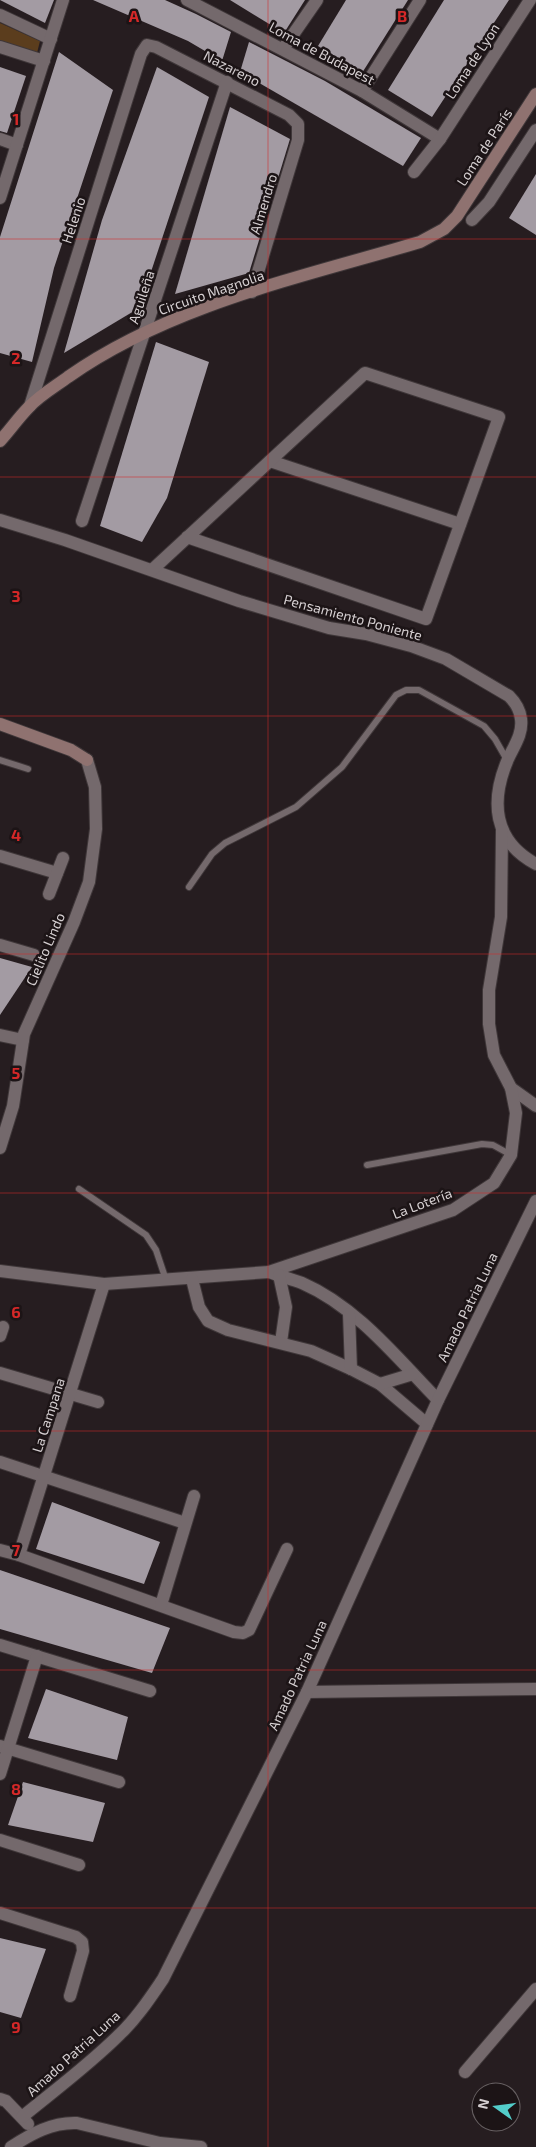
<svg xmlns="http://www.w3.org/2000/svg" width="536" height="2147" viewBox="0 0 536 2147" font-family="'Exo 2',sans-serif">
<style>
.green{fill:#5b3d1d}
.building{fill:#a39ba3}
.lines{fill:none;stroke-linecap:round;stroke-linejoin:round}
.lane-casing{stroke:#3f3739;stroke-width:8}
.street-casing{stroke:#3f3739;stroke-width:14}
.secondary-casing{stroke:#3f3739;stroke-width:14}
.lane{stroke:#74696c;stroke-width:6}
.street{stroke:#74696c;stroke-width:12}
.secondary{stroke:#8f7270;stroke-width:12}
.grid{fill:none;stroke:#d62828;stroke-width:1;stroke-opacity:0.55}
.labels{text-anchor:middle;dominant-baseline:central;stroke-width:5;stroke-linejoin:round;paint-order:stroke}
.street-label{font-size:14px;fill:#d5cfd1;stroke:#1c1416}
.grid-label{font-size:16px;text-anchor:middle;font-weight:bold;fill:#d62828;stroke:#1c1416;stroke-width:5;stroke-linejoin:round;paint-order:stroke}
</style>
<rect width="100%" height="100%" fill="#261d20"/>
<path class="green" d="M0 23 40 41 37 53 0 41Z"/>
<g class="building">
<path d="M0 0H54L45 23Z"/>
<path d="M93 0H165L196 14 231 32 222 61 188 41Z"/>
<path d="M230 0H305L284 33Z"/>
<path d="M346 0H408L362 73 318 46Z"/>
<path d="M444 0H509L432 117 388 90Z"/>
<path d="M249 42 325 81 421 138 403 166 240 72Z"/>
<path d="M59 52 113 90 54 268 32 362 0 353V237Z"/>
<path d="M0 67 26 76 7 133 0 131Z"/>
<path d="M157 67 209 97 139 308 64 353 102 220Z"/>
<path d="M230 107 290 139 249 273 175 294Z"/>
<path d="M536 174V235L509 218Z"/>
<path d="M156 342 209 362 167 498 142 542 100 526Z"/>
<path d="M0 958 32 967 0 1015Z"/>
<path d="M52 1502 160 1542 144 1584 36 1549Z"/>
<path d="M0 1570 170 1628 152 1673 0 1629Z"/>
<path d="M46 1689 128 1717 117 1760 28 1738Z"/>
<path d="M23 1782 105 1803 93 1842 8 1825Z"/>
<path d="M0 1938 46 1949 21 2018 0 2012Z"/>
</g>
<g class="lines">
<g class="lane-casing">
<g id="lane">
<path d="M0 760 28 769"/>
<path d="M189 887 212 854 225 843 296 807 342 767 396 695 406 690H419L484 726 495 739 507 760"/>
<path d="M367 1165 482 1144 493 1145 511 1155"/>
<path d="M79 1189 146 1235 156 1250 166 1280"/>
</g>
</g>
<g class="street-casing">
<g id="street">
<path d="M187 0 362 91 440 139"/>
<path d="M0 15 51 39"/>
<path d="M0 47 44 61"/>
<path d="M283 49 317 0"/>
<path d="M362 91 420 0"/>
<path d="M0 139 17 145"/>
<path d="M414 172 440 139 530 0"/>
<path d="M0 198 63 0"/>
<path d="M472 220 489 202 536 130"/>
<path d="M30 406 141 54 147 45 156 47 289 115 298 124V140L252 292"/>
<path d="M270 461 460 524"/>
<path d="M0 520 65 540 239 601 329 628 366 634 411 646 446 659 509 696C516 703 520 710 521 719 523 734 514 746 508 759 490 801 493 841 536 864"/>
<path d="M82 521 227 82"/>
<path d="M152 570 365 373 499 417 426 619 187 537"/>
<path d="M0 856 57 873"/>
<path d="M49 894 63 858"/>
<path d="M0 945 34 955"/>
<path d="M0 1035 23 1040"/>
<path d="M511 1088 536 1106"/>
<path d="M0 1148 13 1106 24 1034 74 922 89 882 96 829 95 787 87 760"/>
<path d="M0 1271 104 1284 269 1272 453 1210 494 1183 511 1155 516 1113 511 1088 494 1055 489 1024V990L501 917 502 830"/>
<path d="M269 1272C280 1276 291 1279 302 1283 357 1307 397 1358 438 1400"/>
<path d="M279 1275 286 1307 281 1342"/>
<path d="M192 1279 199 1307 208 1321 228 1330 311 1351 351 1369 380 1384 427 1424"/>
<path d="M349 1314 351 1369"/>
<path d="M0 1336 3 1327"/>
<path d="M0 1373 98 1402"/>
<path d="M380 1384 413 1374"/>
<path d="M0 1462 185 1523"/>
<path d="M0 1550 19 1555 234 1632 243 1633 249 1630 287 1549"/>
<path d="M19 1555 104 1284"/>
<path d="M161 1605 194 1496"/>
<path d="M0 1645 150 1691"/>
<path d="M307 1692 536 1689"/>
<path d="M0 1746 119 1782"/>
<path d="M0 1774 37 1656"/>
<path d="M0 1840 79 1865"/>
<path d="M0 1913 76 1937 82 1942 83 1951 70 1996"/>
<path d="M465 2072 536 1989"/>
<path d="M0 2099 6 2101 28 2124"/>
<path d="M22 2117C55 2090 90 2064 120 2034 137 2018 150 1998 163 1979L307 1692 438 1400 536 1201"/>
<path d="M11 2147C31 2134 52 2122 77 2123L160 2143 201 2147"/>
</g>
</g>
<g class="secondary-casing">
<g id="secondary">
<path d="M0 441C10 430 19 417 29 407 40 395 56 386 68 377 170 305 302 277 420 242L444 229 457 216 536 94"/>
<path d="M0 724 71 750 87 760"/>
</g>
</g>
<use href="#lane" class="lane"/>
<use href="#street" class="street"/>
<use href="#secondary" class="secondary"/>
</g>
<path class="grid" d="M268 0V2147M0 239H536M0 477H536M0 716H536M0 954H536M0 1193H536M0 1431H536M0 1670H536M0 1908H536"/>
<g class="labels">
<g class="street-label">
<text transform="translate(322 53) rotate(28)">Loma de Budapest</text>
<text transform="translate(472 61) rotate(-57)">Loma de Lyon</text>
<text transform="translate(232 68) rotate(27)">Nazareno</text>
<text transform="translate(484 147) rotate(-57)">Loma de París</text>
<text transform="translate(263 204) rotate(-73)">Almendro</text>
<text transform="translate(73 220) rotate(-72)">Helenio</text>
<text transform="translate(211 292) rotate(-19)">Circuito Magnolia</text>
<text transform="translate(141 297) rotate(-72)">Aguileña</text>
<text transform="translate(353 617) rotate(15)">Pensamiento Poniente</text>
<text transform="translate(45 949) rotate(-67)">Cielito Lindo</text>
<text transform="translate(422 1203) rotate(-21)">La Lotería</text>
<text transform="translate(467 1307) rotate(-64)">Amado Patria Luna</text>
<text transform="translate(48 1415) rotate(-72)">La Campana</text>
<text transform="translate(297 1675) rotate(-65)">Amado Patria Luna</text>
<text transform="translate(73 2053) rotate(-42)">Amado Patria Luna</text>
</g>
</g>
<g class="grid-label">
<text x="134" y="22">A</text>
<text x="402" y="22">B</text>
<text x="16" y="125">1</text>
<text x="16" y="364">2</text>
<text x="16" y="602">3</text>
<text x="16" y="841">4</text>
<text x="16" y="1079">5</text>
<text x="16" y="1318">6</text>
<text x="16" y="1556">7</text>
<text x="16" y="1795">8</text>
<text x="16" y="2033">9</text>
</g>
<g transform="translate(496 2107) rotate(284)"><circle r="24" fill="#1c1416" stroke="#665f61"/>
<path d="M0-4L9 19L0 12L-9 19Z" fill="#53cdca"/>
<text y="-8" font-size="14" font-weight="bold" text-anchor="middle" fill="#d5cfd1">N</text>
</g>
</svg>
